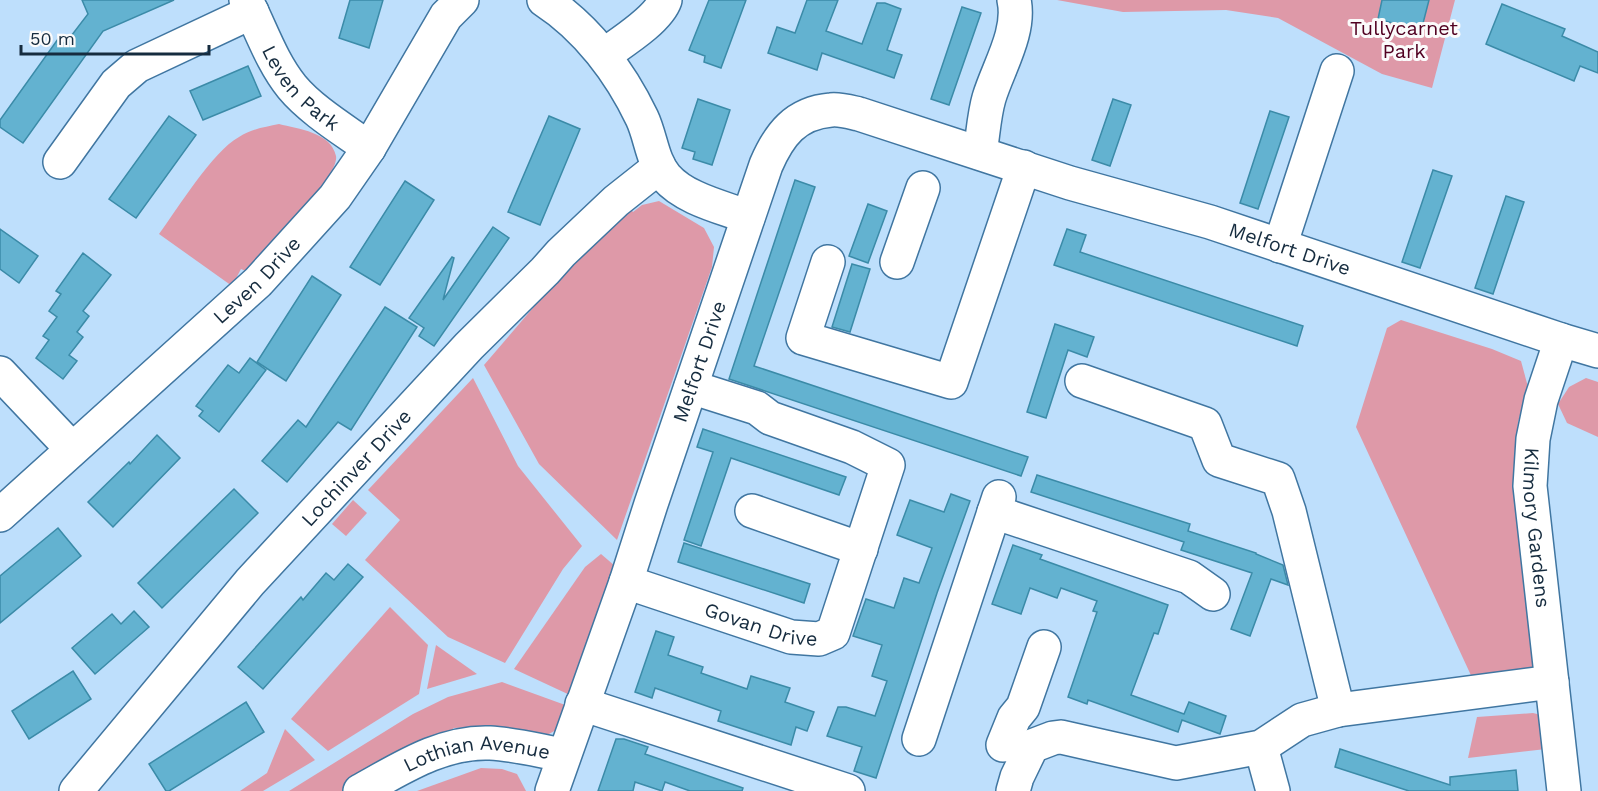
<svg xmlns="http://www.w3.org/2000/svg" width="1598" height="791" viewBox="0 0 1598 791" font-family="'Work Sans',sans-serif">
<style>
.green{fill:#de99a8}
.building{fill:#63b2d0;stroke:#3b8ba8;stroke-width:1.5}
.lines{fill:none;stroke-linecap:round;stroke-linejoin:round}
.minor-casing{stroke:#4076a1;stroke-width:36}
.minor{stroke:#fff;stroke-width:33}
.labels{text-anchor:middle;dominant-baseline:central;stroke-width:6;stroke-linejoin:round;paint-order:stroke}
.park-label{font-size:20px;fill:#510121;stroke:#fbfbfb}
.street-label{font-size:20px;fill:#162c3f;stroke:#fbfbfb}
</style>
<rect width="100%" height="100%" fill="#bedffc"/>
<g class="green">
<path d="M1057 0H1455L1432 88 1382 74 1278 18 1226 10 1123 12Z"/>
<path d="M279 124C298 129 331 132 336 156 340 176 264 254 248 272L241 269 232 286 159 234C179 207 212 152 239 137 251 129 265 127 279 124Z"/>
<path d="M659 201 704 228 714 247 712 267 617 540 539 464 484 365 580 253 629 207 633 212 642 205Z"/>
<path d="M1401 320 1492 349 1521 361 1528 387 1518 422 1514 483 1539 659 1531 672 1475 684 1356 427 1387 328Z"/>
<path d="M473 378 518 466 582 546 563 569 505 663 448 637 365 560 400 520 368 490Z"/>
<path d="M1586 378 1598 382V437L1567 423 1558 404 1569 387Z"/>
<path d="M353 500 367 513 346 536 332 524Z"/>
<path d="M601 554 615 566 572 696 514 669 585 567Z"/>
<path d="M390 607 428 645 419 694 328 751 291 719Z"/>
<path d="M436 645 477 674 427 689Z"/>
<path d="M502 682 568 706 558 729 538 740 483 733 480 727 453 728 455 736 422 745 343 791H289L413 714 448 697Z"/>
<path d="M1533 713 1541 715 1546 749 1468 758 1477 717Z"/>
<path d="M285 729 315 760 263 791H240L267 773Z"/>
<path d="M481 768 502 769 517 774 526 791H417Z"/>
</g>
<g class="building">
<path d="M82 0H174L103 31 23 143 0 127V120L58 39 65 44 88 14Z"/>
<path d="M350 0H383L369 48 339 38Z"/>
<path d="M709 0H746L721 68 704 62 705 56 689 50Z"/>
<path d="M807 0H838L826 31 862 44 877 3H885L901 9 887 50 902 55 894 78 822 53 817 70 768 53 777 27 795 33Z"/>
<path d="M1382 0H1429L1421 31 1378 19Z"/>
<path d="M1502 4 1565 29 1562 36 1598 52V73L1580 66 1574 81 1486 44Z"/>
<path d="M962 7 981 13 949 105 931 99Z"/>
<path d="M248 66 261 96 203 120 190 91Z"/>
<path d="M698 99 730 110 712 165 693 159 695 152 682 148Z"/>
<path d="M1113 99 1131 105 1110 166 1092 160Z"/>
<path d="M1270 111 1289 117 1258 209 1240 203Z"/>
<path d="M169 116 196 135 136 218 109 199Z"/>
<path d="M549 116 580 129 540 225 508 212Z"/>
<path d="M1433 170 1452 176 1420 268 1402 262Z"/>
<path d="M795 180 815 187 754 366 1028 457 1021 476 729 379Z"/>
<path d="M405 181 434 200 380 285 350 267Z"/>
<path d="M1506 196 1524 202 1493 294 1475 288Z"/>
<path d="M868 204 887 211 868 263 849 256Z"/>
<path d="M493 227 509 238 434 346 419 336 424 328 409 318 452 257 454 258 443 300Z"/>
<path d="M0 229 38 256 19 283 0 269Z"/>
<path d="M1067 229 1086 235 1080 252 1303 326 1297 346 1054 265Z"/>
<path d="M83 253 111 275 83 311 89 316 77 332 83 337 69 355 77 361 63 379 36 358 49 340 43 336 57 317 49 311 61 294 56 291Z"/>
<path d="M852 264 870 269 850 332 832 327Z"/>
<path d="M312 276 341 295 286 381 257 362Z"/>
<path d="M385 307 417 327 351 430 338 422 287 482 262 461 298 420 306 427Z"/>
<path d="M1055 324 1094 337 1087 357 1068 350 1046 418 1027 412Z"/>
<path d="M250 358 266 370 219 432 199 416 203 411 196 406 228 365 239 373Z"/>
<path d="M703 429 846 477 839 495 731 458 701 546 684 540 713 452 697 447Z"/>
<path d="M157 435 180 458 113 527 88 502 129 462 130 464Z"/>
<path d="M1037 475 1190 524 1188 531 1256 553V554L1283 565 1288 585 1271 579 1250 636 1231 629 1252 573 1181 550 1184 542 1031 492Z"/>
<path d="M234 489 258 513 162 608 138 583Z"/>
<path d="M951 494 970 501 937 593 876 778 854 771 862 747 827 736 838 707H846L875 716 887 681 872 676 882 645 853 636 866 599 894 608 904 578 919 583 932 548 897 535 910 500 944 512Z"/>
<path d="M58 528 81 556 0 623V576Z"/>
<path d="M684 543 810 584 804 603 678 562Z"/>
<path d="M1013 545 1042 555 1040 559 1168 605 1158 634 1154 633 1131 695 1184 714 1189 702 1226 716 1220 734 1182 720 1178 732 1088 700 1087 704 1068 697 1097 612 1093 611 1097 601 1061 588 1057 598 1030 588 1021 614 992 604Z"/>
<path d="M348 564 363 577 263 689 238 667 301 597 303 600 326 573 334 580Z"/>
<path d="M134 611 149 627 95 674 72 648 112 614 121 624Z"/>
<path d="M656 631 674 637 668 655 703 667 701 673 747 689 751 676 790 688 785 702 814 712 807 731 796 727 791 745 718 721 721 711 655 688 652 698 635 692Z"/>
<path d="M73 671 91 699 29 739 12 711Z"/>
<path d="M246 702 264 732 169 791H166L149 764Z"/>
<path d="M616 739H624L648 747 645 754 743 788 742 791H690L665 782 662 791 635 782 633 791H598Z"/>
<path d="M1340 749 1450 785V777L1516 770 1518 791H1409L1335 767Z"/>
</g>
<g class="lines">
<g class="minor-casing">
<g id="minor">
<path id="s1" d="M246 0C261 29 271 61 292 87 311 110 344 130 369 148"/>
<path d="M544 0C587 28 620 72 642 118 651 137 652 161 666 177 685 199 722 207 748 217"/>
<path d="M604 55C622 42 658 20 665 0"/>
<path d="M980 153C983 135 984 115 989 98 998 68 1021 32 1014 0"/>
<path d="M60 162 116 84 137 66 252 12"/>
<path d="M1280 246 1337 71"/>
<path d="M828 262 803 338 951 382 1024 167"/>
<path d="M897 262 923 188"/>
<path id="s2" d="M1561 340 1541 400 1533 439 1530 486 1564 791"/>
<path d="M0 373 72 449"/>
<path d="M1082 381 1205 424 1219 460 1278 479 1289 511 1338 710"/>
<path d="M752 511 861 549"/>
<path d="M994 512 1189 577 1213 594"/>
<path id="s3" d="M0 515 258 282 335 197 369 148 446 16 462 0"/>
<path id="s4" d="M626 582 791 637 819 639 833 633 888 465 852 447 770 418 757 408 691 387"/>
<path d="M582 704 848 791"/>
<path d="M919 739 999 497"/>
<path d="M1003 745 1014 718 1023 707 1044 647"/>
<path d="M1261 747 1273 791"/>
<path id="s5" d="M76 791 250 582 469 346 545 271 561 253 616 201 659 167"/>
<path id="s6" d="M360 791C400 769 442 741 490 743 514 744 540 751 564 755"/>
<path id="s7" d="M552 791 626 582 651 504 766 165C779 135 795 113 831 110 840 109 850 112 859 114L1070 183 1210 222 1561 340 1598 351"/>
<path d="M1013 791 1017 777 1032 746 1053 738 1061 737 1176 763 1261 747 1302 720 1338 710 1552 682"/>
</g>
</g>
<use href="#minor" class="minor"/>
</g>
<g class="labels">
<g class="park-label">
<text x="1404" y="28">Tullycarnet<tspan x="1404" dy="23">Park</tspan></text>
</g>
<g class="street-label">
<text stroke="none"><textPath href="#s1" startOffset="105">Leven Park</textPath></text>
<text stroke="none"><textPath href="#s7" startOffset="1232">Melfort Drive</textPath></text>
<text stroke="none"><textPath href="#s3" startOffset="348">Leven Drive</textPath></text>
<text stroke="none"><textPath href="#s7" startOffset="454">Melfort Drive</textPath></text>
<text stroke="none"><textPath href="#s5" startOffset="428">Lochinver Drive</textPath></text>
<text stroke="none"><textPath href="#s2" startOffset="192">Kilmory Gardens</textPath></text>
<text stroke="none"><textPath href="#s4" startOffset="142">Govan Drive</textPath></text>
<text stroke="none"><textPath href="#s6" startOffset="126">Lothian Avenue</textPath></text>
</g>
</g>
<path d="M21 45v9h188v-9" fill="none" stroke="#162c3f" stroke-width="3"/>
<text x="30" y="45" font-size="18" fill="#162c3f" stroke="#fbfbfb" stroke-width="4.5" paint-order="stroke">50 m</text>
</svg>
